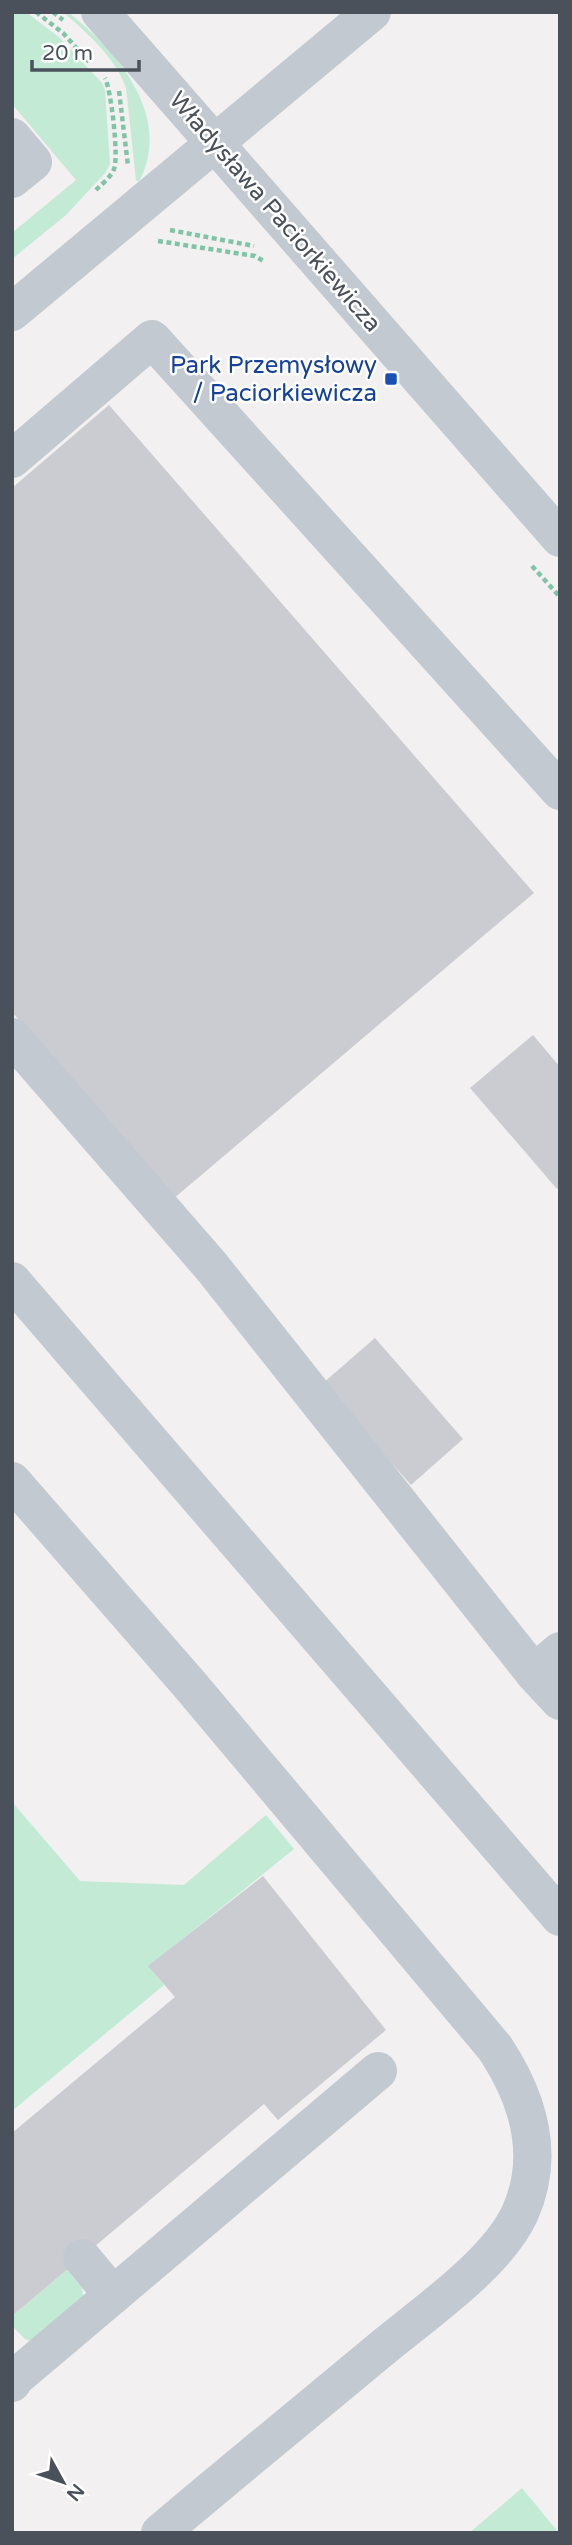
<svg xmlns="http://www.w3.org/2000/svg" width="572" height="2545" viewBox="0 0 572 2545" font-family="'Varela Round',sans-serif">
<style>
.grass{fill:#c3ead5}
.building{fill:#cbccd1}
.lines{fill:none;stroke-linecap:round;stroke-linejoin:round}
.path{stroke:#80c4a8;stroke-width:4.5;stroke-dasharray:5 3.5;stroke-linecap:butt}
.minor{stroke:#c2c9d0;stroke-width:38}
.transit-dot{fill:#1a4fb4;stroke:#fff;stroke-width:2.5}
.labels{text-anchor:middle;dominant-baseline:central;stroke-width:5;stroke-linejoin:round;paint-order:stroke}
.street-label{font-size:24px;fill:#4a515b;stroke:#fff}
.transit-label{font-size:24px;fill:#164399;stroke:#fff;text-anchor:end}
</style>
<rect width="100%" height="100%" fill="#f2f0f0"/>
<g class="grass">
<path d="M12 12H26L60 38 102 83 105 90 110 164 106 172 66 215 12 259V233L76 180 12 104Z"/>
<path d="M63 12H68C117 51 174 117 139 182L136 180 126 88C116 58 86 32 63 12Z"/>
<path d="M12 1802 80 1881 184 1885 266 1815 294 1849 149 1966 164 1985 12 2111Z"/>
<path d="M67 2270 82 2288 84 2300 30 2341 25 2339 12 2326V2316Z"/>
<path d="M522 2488 559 2533H469Z"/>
</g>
<g class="building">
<path d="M109 405 534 893 166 1205 54 1060 12 1012V488Z"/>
<path d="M533 1035 560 1067V1187L557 1189 470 1088Z"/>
<path d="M375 1338 463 1439 411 1485 322 1384Z"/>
<path d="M263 1876 386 2030 278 2120 264 2104 12 2316V2133L175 1997 148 1966Z"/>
</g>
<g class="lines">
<g class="path">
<path d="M36 12 63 33 91 64"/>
<path d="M53 12 63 20"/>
<path d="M119 91 128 166"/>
<path d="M96 190C102 184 111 177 114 169 119 157 111 89 105 78"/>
<path d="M170 230 254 246"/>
<path d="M158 241 255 256 265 262"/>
<path d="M532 566 560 597"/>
</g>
<g class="minor">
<path d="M100 12 560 538"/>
<path d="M12 137 33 162 12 179"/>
<path d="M12 312 372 12"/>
<path d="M12 459 152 339 560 791"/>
<path d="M12 1037 211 1266 534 1673 560 1651"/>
<path d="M12 1281 560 1917"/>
<path d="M12 1481 190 1685 495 2048C528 2098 546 2155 520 2213 497 2264 423 2314 380 2350 307 2411 233 2471 160 2533"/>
<path d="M534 1673 560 1701"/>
<path d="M82 2258 113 2295"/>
<path d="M12 2383 15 2378 378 2071"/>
</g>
</g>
<rect class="transit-dot" x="384" y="372" width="14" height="14" rx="3.5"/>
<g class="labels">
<g class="street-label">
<text transform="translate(275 212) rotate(49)">Władysława Paciorkiewicza</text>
</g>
<g class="transit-label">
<text x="377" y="365">Park Przemysłowy<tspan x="377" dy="28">/ Paciorkiewicza</tspan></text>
</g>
</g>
<rect width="572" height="2545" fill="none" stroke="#4a515b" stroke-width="28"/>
<g transform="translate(63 2482) rotate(130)" stroke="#ffffff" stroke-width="5" paint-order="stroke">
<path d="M0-5L12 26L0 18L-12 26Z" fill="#4a515b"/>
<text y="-10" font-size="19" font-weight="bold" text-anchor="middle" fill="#4a515b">N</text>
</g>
<path d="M32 60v10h107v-10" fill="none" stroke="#4a515b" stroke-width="3.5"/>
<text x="42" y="60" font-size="21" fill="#4a515b" stroke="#ffffff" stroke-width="5" paint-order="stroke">20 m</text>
</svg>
